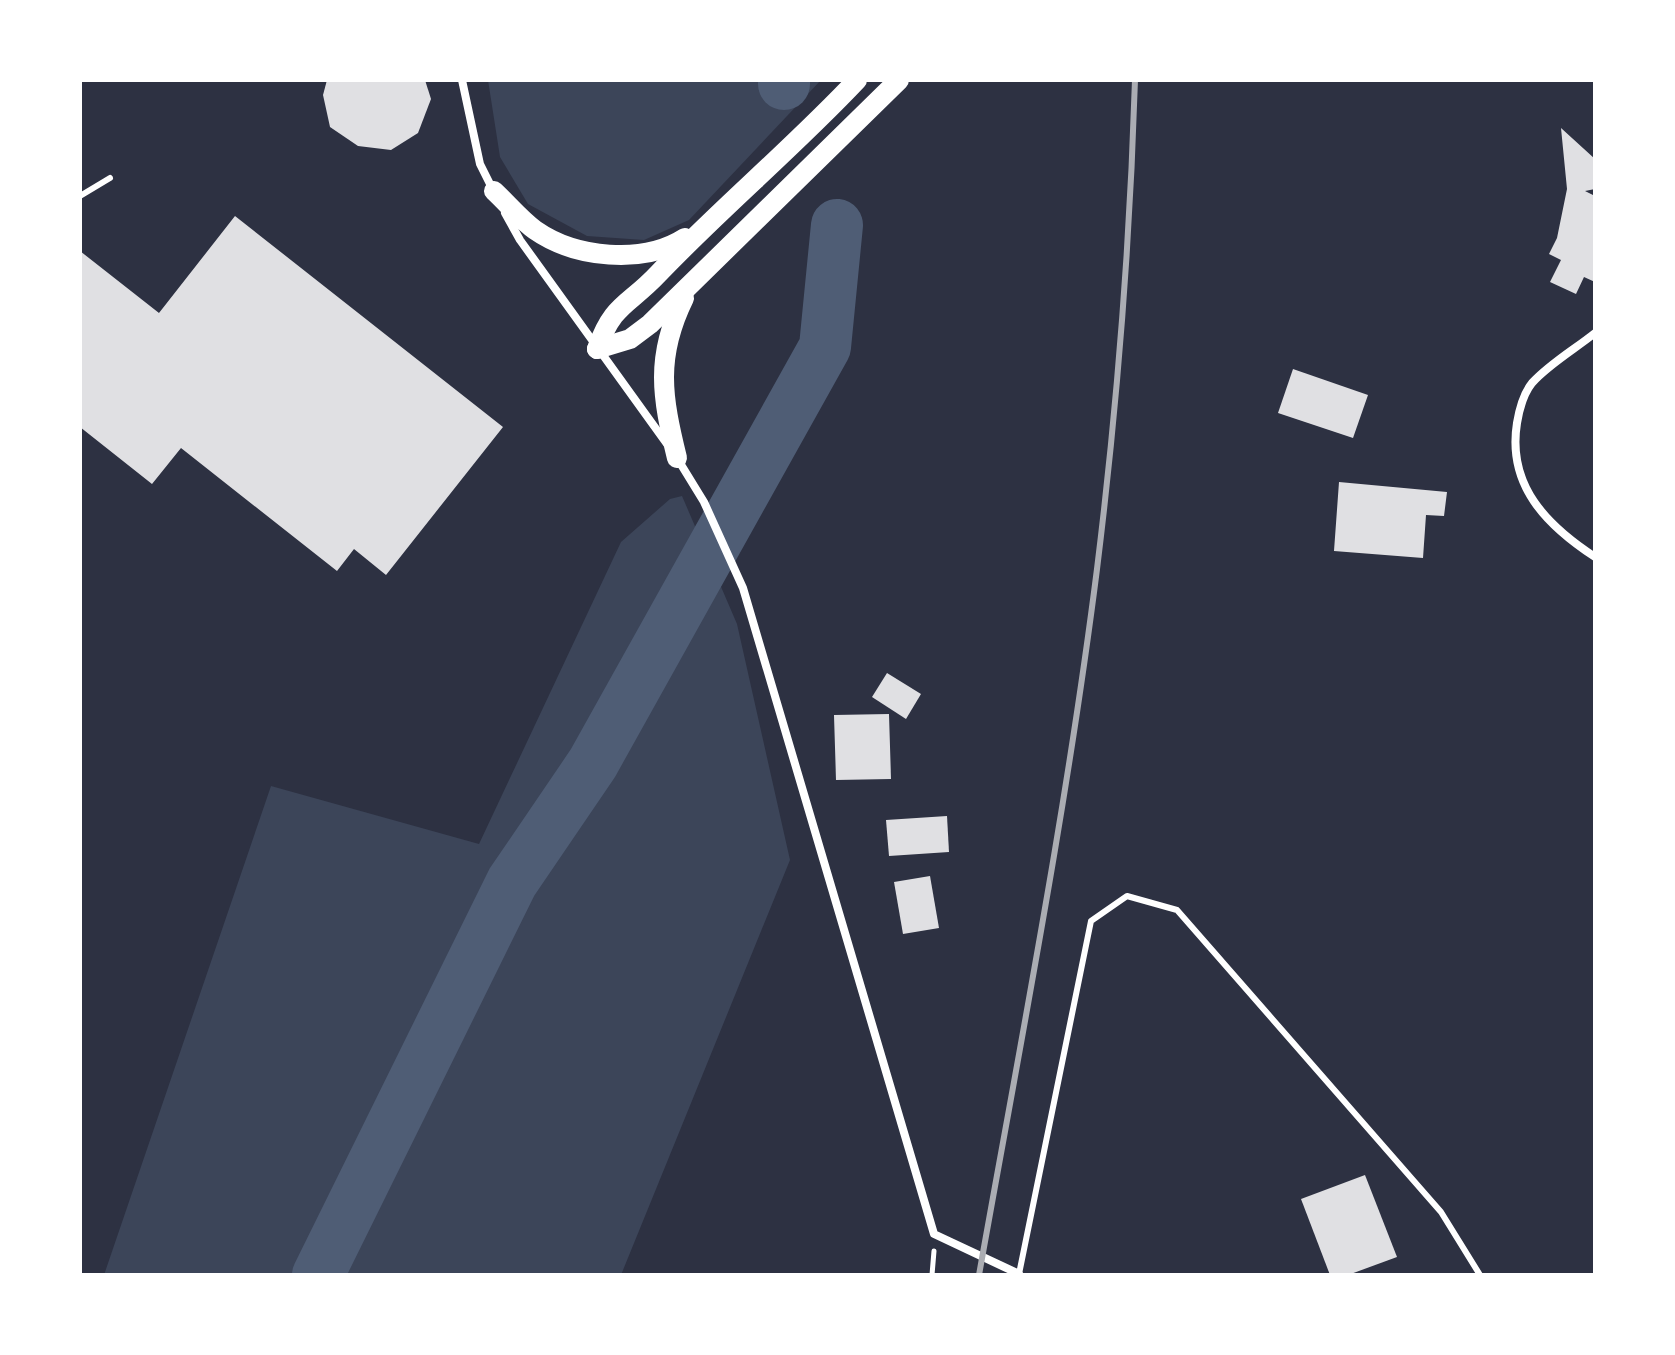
<svg xmlns="http://www.w3.org/2000/svg" width="1675" height="1355" viewBox="0 0 1675 1355" font-family="'Archivo Narrow',sans-serif">
<style>
.green{fill:#3c4559}
.lines{fill:none;stroke-linecap:round;stroke-linejoin:round}
.river{stroke:#4f5d75;stroke-width:52}
.building{fill:#e0e0e3}
.path{stroke:#fff;stroke-width:5}
.service{stroke:#fff;stroke-width:6}
.minor{stroke:#fff;stroke-width:8}
.primary{stroke:#fff;stroke-width:20}
.rail{stroke:#abadb3;stroke-width:6}
</style>
<rect width="100%" height="100%" fill="#2d3142"/>
<g class="green">
<path d="M488 80H821L689 220 644 240 587 236 528 204 500 157Z"/>
<path d="M682 496 737 624 790 860 621 1275H104L271 786 479 844 621 542 670 499Z"/>
</g>
<g class="lines">
<g class="river">
<path d="M784 84V80"/>
<path d="M318 1275 512 882 593 763 825 347 837 225"/>
</g>
</g>
<g class="building">
<path d="M327 80H425L431 99 418 133 391 150 358 146 330 127 323 95Z"/>
<path d="M1561 128 1595 159V189L1585 191 1595 196V282L1584 277 1576 294 1550 282 1561 260 1549 254 1557 238 1567 189Z"/>
<path d="M235 216 503 427 386 575 354 549 337 571 181 448 152 484 80 427V251L159 313Z"/>
<path d="M1293 369 1368 395 1353 438 1278 413Z"/>
<path d="M1339 482 1447 492 1444 516 1426 515 1423 558 1334 551Z"/>
<path d="M887 673 921 694 906 719 872 697Z"/>
<path d="M889 714 891 779 836 780 834 715Z"/>
<path d="M947 816 949 852 889 856 886 820Z"/>
<path d="M930 876 939 928 903 934 894 882Z"/>
<path d="M1365 1175 1397 1257 1348 1275H1330L1301 1199Z"/>
</g>
<g class="lines">
<path class="path" d="M932 1275 934 1251"/>
<g class="service">
<path d="M80 196 110 178"/>
<path d="M1019 1274 1091 921 1127 896 1177 910 1441 1212 1480 1275"/>
</g>
<g class="minor">
<path d="M462 80 480 164 493 190"/>
<path d="M505 213 520 240 667 444"/>
<path d="M1595 333C1575 349 1549 364 1532 383 1524 393 1519 411 1517 423 1507 485 1546 525 1595 557"/>
<path d="M677 458 704 502 743 588 934 1234 1019 1274"/>
</g>
<g class="primary">
<path d="M494 191C507 203 520 219 535 230 575 258 643 265 685 238"/>
<path d="M597 349 630 339 650 324 899 80"/>
<path d="M597 349C613 303 628 306 658 274 722 207 794 147 857 80"/>
<path d="M677 458C662 397 655 357 684 298"/>
</g>
<path class="rail" d="M979 1275C1021 1040 1067 806 1097 569 1117 407 1130 243 1135 80"/>
</g>
<rect width="1675" height="1355" fill="none" stroke="#ffffff" stroke-width="164"/>
</svg>
